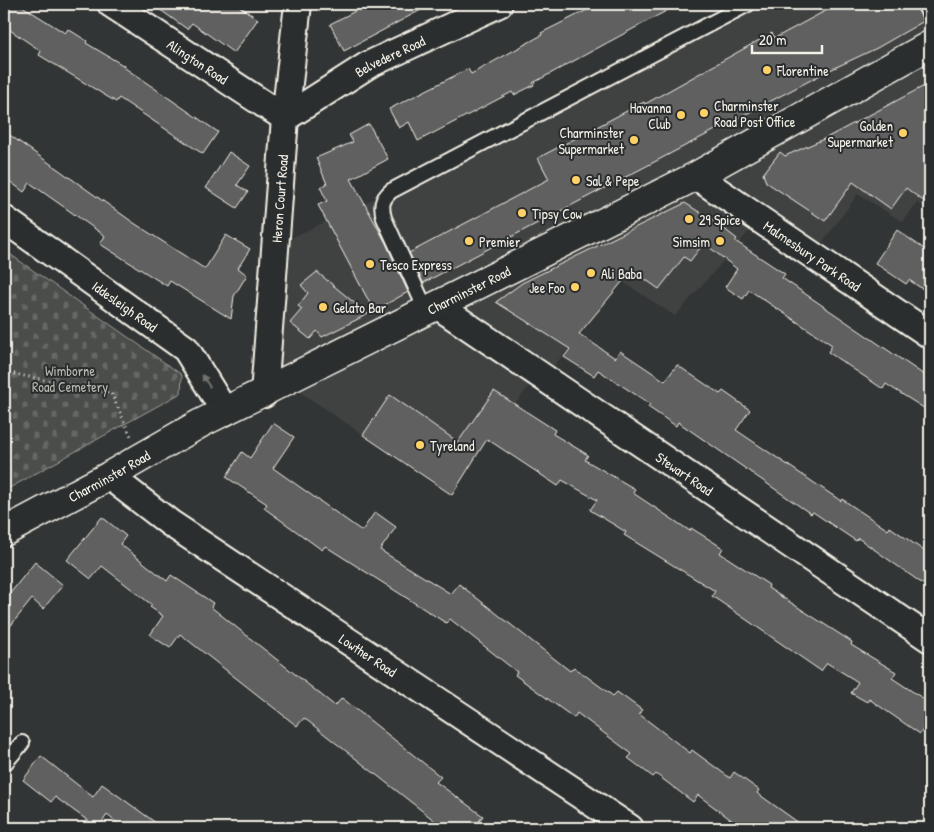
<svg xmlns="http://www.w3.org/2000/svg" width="934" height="832" viewBox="0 0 934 832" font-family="'Patrick Hand',sans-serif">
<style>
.built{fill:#404242}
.cemetery{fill:url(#cemetery-stones);stroke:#a09f9a}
.building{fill:#5f605f;stroke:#f4f1e8}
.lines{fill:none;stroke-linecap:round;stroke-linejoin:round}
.lane-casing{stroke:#f4f1e8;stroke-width:18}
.street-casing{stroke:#f4f1e8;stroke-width:30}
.secondary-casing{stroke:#f4f1e8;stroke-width:31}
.path{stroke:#f4f1e8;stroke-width:3;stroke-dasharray:1 4;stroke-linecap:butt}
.lane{stroke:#2a2d2e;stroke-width:14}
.street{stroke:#2a2d2e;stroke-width:26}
.secondary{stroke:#2a2d2e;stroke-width:28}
.oneway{fill:#71726f}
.poi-dot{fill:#ffd166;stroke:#2a2d2e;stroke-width:2}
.labels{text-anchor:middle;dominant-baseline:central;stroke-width:4;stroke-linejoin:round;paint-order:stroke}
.street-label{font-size:14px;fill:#f4f1e8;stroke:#2a2d2e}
.poi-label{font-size:14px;fill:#f4f1e8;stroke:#2a2d2e;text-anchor:start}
.park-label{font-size:14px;fill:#b9b8b1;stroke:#2a2d2e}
</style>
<defs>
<pattern id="cemetery-stones" width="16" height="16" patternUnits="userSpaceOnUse" patternTransform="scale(1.25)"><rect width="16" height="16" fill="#4b4d4c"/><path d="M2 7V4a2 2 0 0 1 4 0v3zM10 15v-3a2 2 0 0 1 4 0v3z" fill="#666766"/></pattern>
</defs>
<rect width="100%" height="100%" fill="#323535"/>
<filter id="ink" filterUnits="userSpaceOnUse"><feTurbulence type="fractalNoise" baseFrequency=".02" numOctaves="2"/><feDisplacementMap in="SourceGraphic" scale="10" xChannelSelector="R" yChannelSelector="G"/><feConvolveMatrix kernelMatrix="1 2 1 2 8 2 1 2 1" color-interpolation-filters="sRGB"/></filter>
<g filter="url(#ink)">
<path class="built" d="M748 4H930V212L917 202 903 222 858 194 813 255 760 219 675 316 623 282 544 378 538 374 477 455 452 495 287 383 264 394 276 245 391 191Z"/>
<path class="cemetery" d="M4 250 182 375 181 393 4 491Z"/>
<g class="building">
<path d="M10 4H19L65 33 68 29 87 41 86 43 126 67 125 68 218 132 203 154 119 98 116 102 39 55 41 51 4 26V14Z"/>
<path d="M152 4H236L258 19 234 53 192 23 187 29Z"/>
<path d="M369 4H432L344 51 330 24Z"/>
<path d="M599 4H679L533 83 534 85 514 95 512 92 418 141 409 122 399 128 389 109 468 69 471 74 542 35 541 33Z"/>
<path d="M838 4H915L924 21 877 48 830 70 423 283 409 253 549 179 538 158 644 102 645 104 772 33 775 38Z"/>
<path d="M930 83V206L906 188 891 209 853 182 825 221 766 182 763 174 780 152 785 156 826 138Z"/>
<path d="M369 124 388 159 351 179 386 243 408 292 374 311 318 205 327 201 320 187 327 184 316 158 353 142 349 135Z"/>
<path d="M4 131 134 223 205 269 226 235 250 249 238 268 247 275 234 296 231 319 170 281 167 286 100 244 105 236 30 183 24 192 4 177Z"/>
<path d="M229 152 250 166 237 185 248 192 237 208 206 188Z"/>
<path d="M685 203 718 224 737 239 735 241 785 274 782 278 930 379V412L886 384 883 389 828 352 832 345 749 290 743 299 725 287 737 269 704 243 690 261 684 257 659 289 632 270 579 334 615 358 620 351 665 381 677 365 720 394 723 391 750 410 736 430 841 501 842 499 888 530 890 527 930 555V589L858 538 856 541 813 512 811 514 678 422 676 426 648 407 650 404 598 370 594 376 564 357 570 349 496 302 522 283Z"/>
<path d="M897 230 930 253V294L909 280 906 284 875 263Z"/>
<path d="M317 272 368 314 322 337 317 331 310 339 290 323 302 309 298 306 308 293 301 285Z"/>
<path d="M494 391 555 430 553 434 588 455 585 460 635 489 633 493 690 531 691 528 723 548 720 553 769 585 768 588 852 642 851 645 896 672 892 678 930 703V719L920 734 869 699 867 702 851 693 858 682 827 663 821 671 712 596 715 591 624 535 626 532 590 510 597 500 562 480 558 486 487 439 452 495 363 435 390 395 458 442Z"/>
<path d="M273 423 294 437 273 468 362 531 375 512 396 527 380 550 451 594 459 584 570 671 574 667 613 696 617 692 642 710 639 714 690 753 692 750 730 778 734 772 759 790 757 793 806 828H742L698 795 693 802 656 774 653 777 628 758 632 754 577 713 574 718 515 675 517 672 450 619 446 623 325 546 322 550 264 508 267 504 226 477 242 452 250 458Z"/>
<path d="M102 517 126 536 120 544 167 581 171 575 213 603 211 607 335 706 342 698 441 777 436 782 483 816 474 828H444L304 718 297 726 180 634 170 648 150 635 163 616 150 607 152 605 102 566 91 579 67 560Z"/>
<path d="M35 562 63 585 43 609 32 599 4 634V601Z"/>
<path d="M41 756 93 797 102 784 163 828H124L107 815 98 828 55 797 51 802 23 780Z"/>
</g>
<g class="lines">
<g class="lane-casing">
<g id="lane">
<path d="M924 4 930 15"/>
<path d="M427 312 384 218C381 206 381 200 391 191L748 4"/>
<path d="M4 764 22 743"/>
</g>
</g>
<g class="street-casing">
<g id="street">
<path id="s1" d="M111 4 285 118 368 65 499 4"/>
<path id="s2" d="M696 176 930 335"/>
<path id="s3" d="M4 219 186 349 225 412"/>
<path id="s4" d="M438 306 930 639"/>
<path id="s5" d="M264 394 285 118 298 4"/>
<path id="s6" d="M109 476 170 523 630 828"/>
</g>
</g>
<g class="secondary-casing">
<g id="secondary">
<path id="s7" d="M4 532 109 476 201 423 696 176 930 45"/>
</g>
</g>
<path class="path" d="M4 372 111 393 131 436"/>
<use href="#lane" class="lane"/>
<use href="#street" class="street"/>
<use href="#secondary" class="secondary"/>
</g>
<defs><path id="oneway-solid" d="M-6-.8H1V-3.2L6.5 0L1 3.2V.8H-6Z" transform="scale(1.25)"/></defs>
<use class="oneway" href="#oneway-solid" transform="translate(206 381) rotate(-122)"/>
</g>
<g class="poi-dot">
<circle cx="767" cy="70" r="5"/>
<circle cx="704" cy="113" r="5"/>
<circle cx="681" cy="115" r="5"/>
<circle cx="903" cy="133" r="5"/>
<circle cx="634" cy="140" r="5"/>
<circle cx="576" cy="180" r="5"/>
<circle cx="522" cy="213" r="5"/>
<circle cx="689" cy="219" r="5"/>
<circle cx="469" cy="241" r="5"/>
<circle cx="720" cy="241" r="5"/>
<circle cx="370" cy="264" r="5"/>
<circle cx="591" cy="273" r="5"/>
<circle cx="575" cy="287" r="5"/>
<circle cx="323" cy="307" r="5"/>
<circle cx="420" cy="445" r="5"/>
</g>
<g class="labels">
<g class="street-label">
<text stroke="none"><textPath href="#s1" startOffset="330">Belvedere Road</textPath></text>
<text stroke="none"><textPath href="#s1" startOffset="104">Alington Road</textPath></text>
<text stroke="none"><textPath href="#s5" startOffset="196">Heron Court Road</textPath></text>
<text stroke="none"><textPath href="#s2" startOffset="141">Malmesbury Park Road</textPath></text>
<text stroke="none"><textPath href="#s7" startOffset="524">Charminster Road</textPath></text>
<text stroke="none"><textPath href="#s3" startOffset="149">Iddesleigh Road</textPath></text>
<text stroke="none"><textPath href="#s4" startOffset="298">Stewart Road</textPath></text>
<text stroke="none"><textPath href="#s7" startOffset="119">Charminster Road</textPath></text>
<text stroke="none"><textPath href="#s6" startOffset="315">Lowther Road</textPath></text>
</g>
<g class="poi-label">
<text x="777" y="70">Florentine</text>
<text x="714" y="105">Charminster<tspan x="714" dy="16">Road Post Office</tspan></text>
<text x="671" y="107" text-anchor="end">Havanna<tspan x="671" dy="16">Club</tspan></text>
<text x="893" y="125" text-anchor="end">Golden<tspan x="893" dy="16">Supermarket</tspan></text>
<text x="624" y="132" text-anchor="end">Charminster<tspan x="624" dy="16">Supermarket</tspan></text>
<text x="586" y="180">Sal &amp; Pepe</text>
<text x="532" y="213">Tipsy Cow</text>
<text x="699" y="219">29 Spice</text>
<text x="479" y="241">Premier</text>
<text x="710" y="241" text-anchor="end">Simsim</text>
<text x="380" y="264">Tesco Express</text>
<text x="601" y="273">Ali Baba</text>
<text x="565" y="287" text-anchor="end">Jee Foo</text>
<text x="333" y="307">Gelato Bar</text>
<text x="430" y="445">Tyreland</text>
</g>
<g class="park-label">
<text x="70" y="370">Wimborne<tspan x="70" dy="16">Road Cemetery</tspan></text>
</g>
</g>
<rect width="934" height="832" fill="none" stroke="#2a2d2e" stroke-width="20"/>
<rect x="10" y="10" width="914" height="812" fill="none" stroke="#f4f1e8" stroke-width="2" filter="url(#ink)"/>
<path d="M752 45v8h70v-8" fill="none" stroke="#f4f1e8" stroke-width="2.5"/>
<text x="759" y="45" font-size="15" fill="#f4f1e8" stroke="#2a2d2e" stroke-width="4" paint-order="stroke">20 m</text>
</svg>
